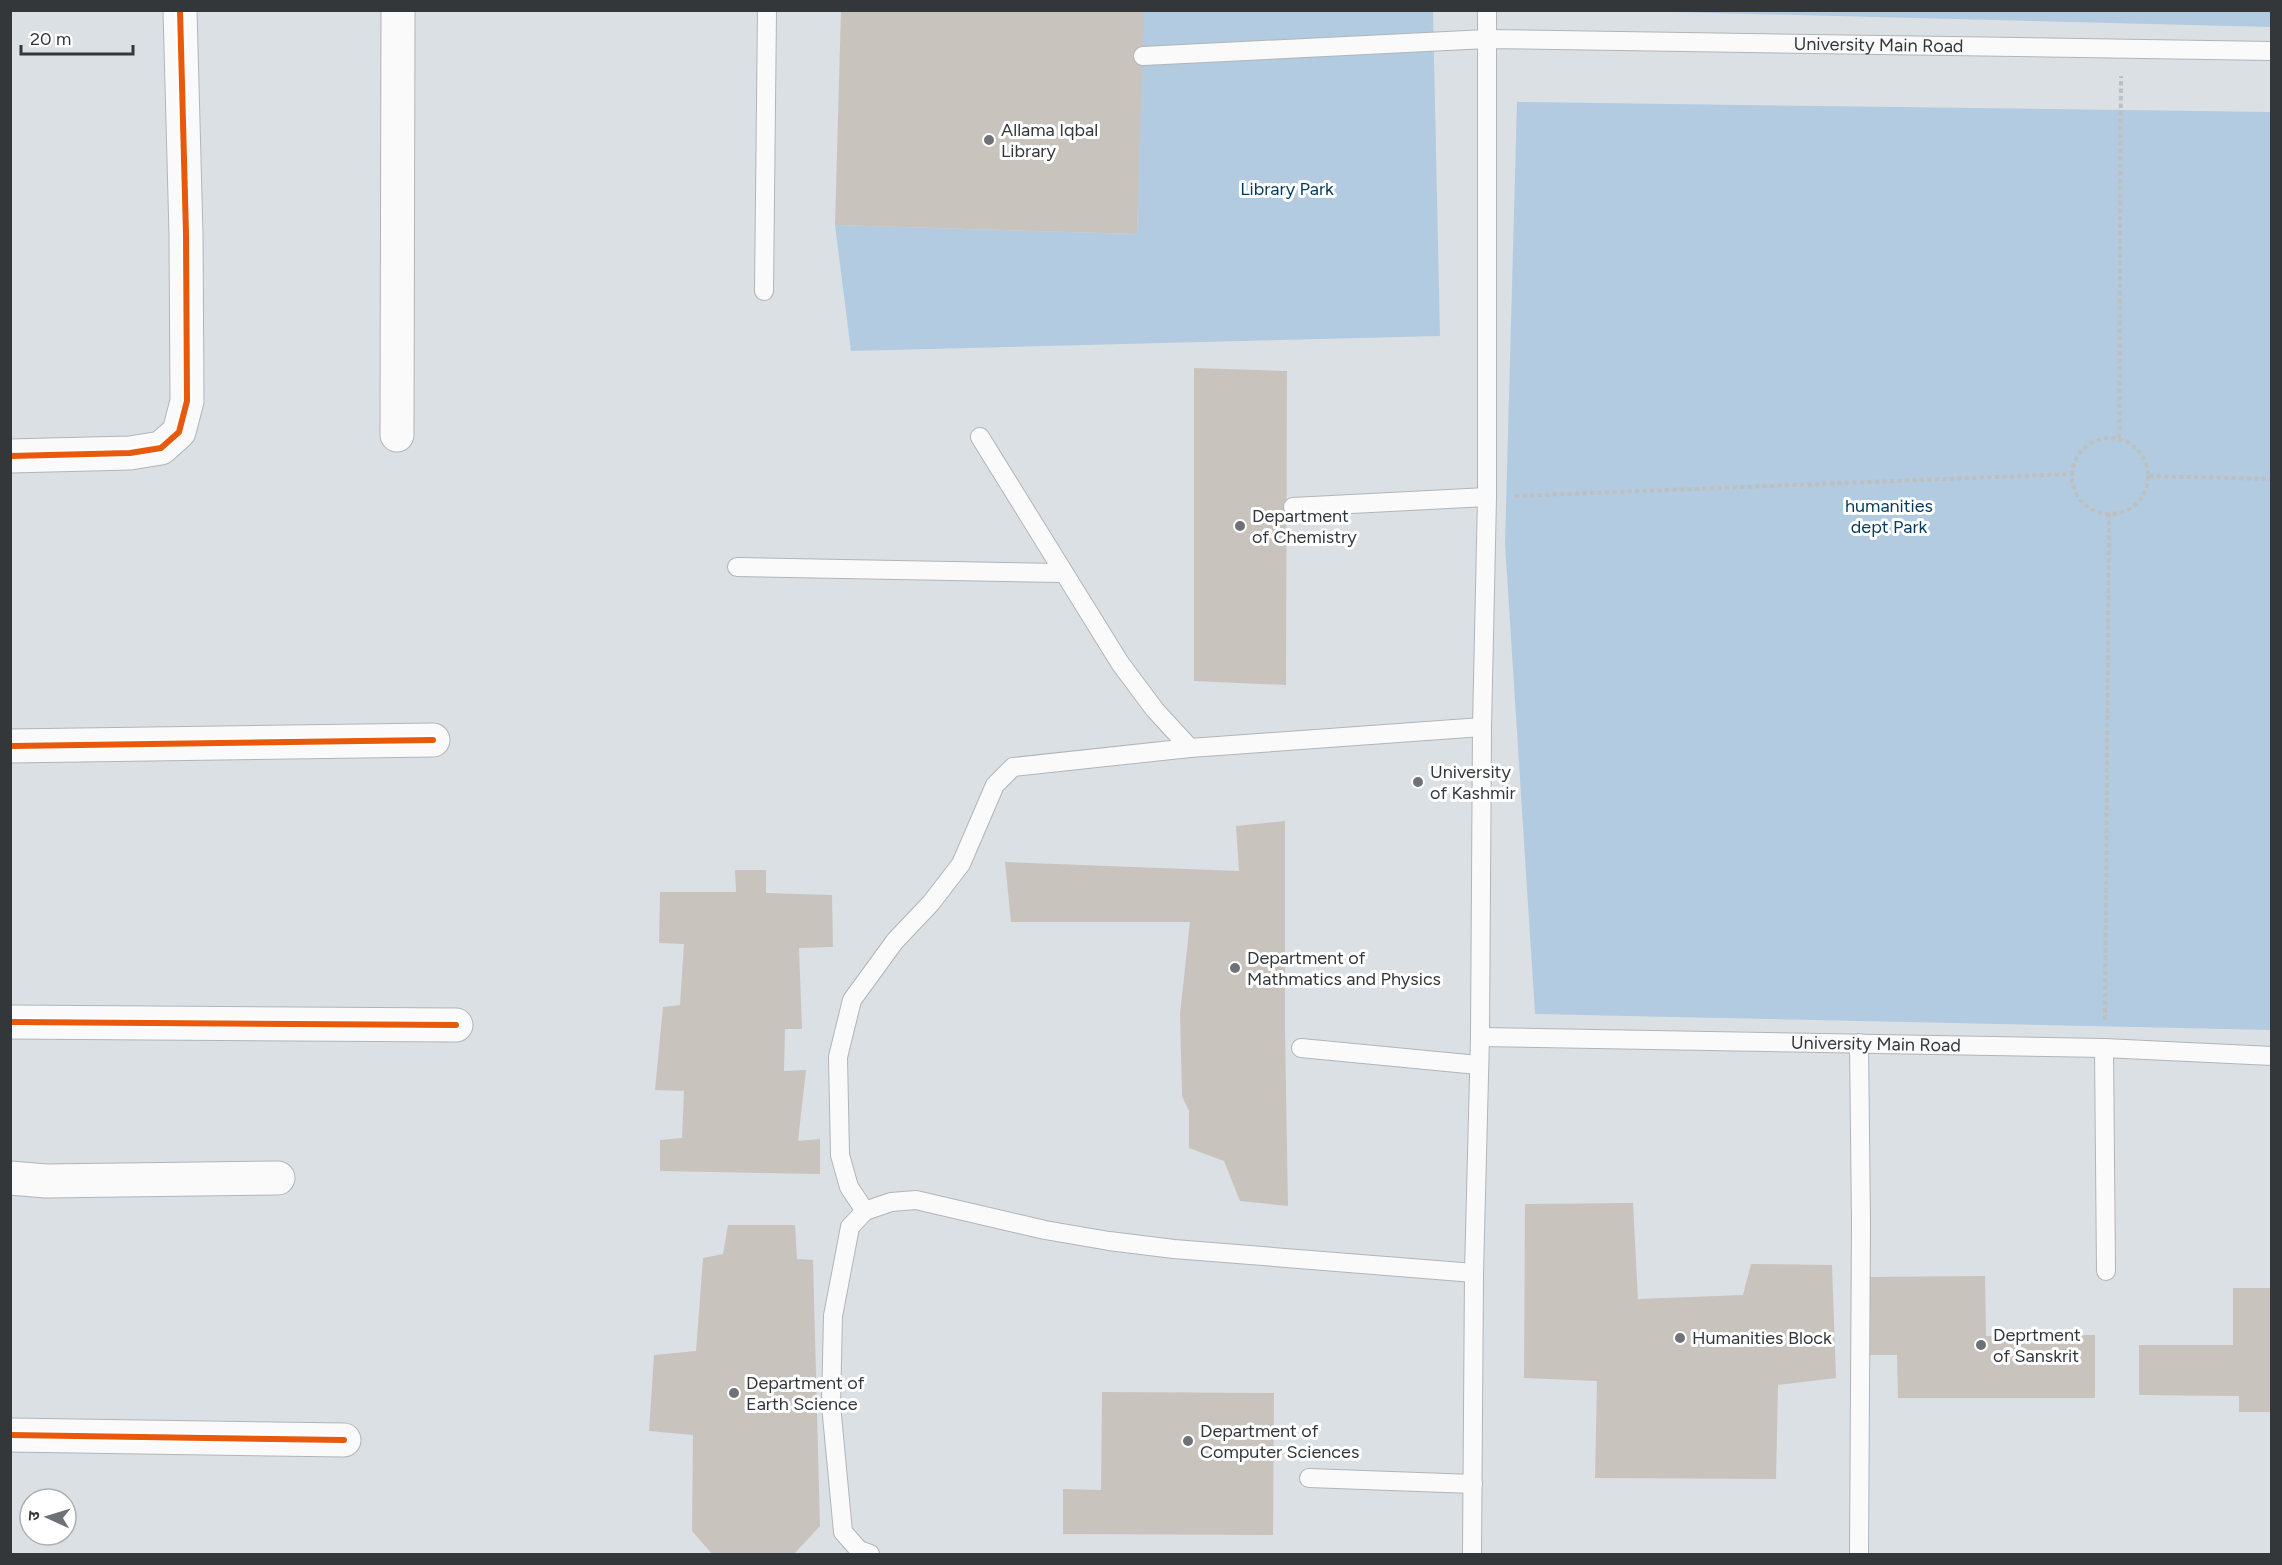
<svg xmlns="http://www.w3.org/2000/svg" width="2282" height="1565" viewBox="0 0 2282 1565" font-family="Figtree,'Noto Sans Devanagari',sans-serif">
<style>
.green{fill:#b2cbe0}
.building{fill:#c9c3bd}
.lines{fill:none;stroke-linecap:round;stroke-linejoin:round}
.lane-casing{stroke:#b1b5b8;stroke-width:20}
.street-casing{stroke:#b1b5b8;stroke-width:35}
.path{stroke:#bdc0c1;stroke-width:4;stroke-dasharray:4.5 3;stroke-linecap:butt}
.lane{stroke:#fafafb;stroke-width:18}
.street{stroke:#fafafb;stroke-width:33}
.cycleway-casing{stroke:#fff;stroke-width:10}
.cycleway{stroke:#e8590c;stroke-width:6}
.poi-dot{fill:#6e7276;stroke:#fff;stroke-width:2}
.labels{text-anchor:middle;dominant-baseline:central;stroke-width:6;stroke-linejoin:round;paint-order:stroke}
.street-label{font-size:18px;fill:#34373a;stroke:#fff}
.poi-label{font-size:18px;fill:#34373a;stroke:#fff;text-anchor:start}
.park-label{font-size:18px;fill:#003a5e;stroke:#fff}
</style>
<rect width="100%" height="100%" fill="#dbe0e4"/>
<g class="green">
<path d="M2271 10V27L1636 11V10Z"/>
<path d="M1143 11H1433L1440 336 851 351 835 225 1137 234Z"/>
<path d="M1517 102 2271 112V1030L1535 1014 1505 544Z"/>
</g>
<g class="building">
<path d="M841 10H1144L1137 234 835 225Z"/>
<path d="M1194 368 1287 371 1286 685 1194 681Z"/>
<path d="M1285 821V1032L1288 1206 1240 1201 1224 1161 1189 1148V1111L1182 1096 1180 1014 1190 922H1011L1005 862 1239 871 1236 826Z"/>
<path d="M735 870H766V893L832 895 833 947 799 948 802 1029H785L784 1071 806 1070 798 1141 820 1139V1174L660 1171V1140L682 1138 684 1091 655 1090 663 1007 680 1005 684 944 659 943 660 892H736Z"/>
<path d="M1633 1203 1638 1299 1743 1295 1751 1264 1832 1265 1836 1378 1778 1385 1776 1479 1595 1478 1597 1381 1524 1378 1525 1204Z"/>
<path d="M728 1225H795L797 1259 813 1260 820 1526 794 1554H712L692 1531 693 1435 649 1431 654 1355 696 1351 703 1258 723 1254Z"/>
<path d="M1985 1276 1986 1336 2095 1335V1398H1898L1897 1355H1867V1277Z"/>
<path d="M2233 1288H2272V1412H2239V1396L2139 1395V1345H2233Z"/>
<path d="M1102 1392 1274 1393 1273 1535 1063 1534V1489L1101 1490Z"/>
</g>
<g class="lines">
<g class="lane-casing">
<g id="lane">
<path id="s1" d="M1143 56 1487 39 2272 51"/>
<path d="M764 291 767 10"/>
<path d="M980 437 1120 663 1155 710 1190 748"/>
<path d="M1293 507 1487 497"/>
<path d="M737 567 1063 573"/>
<path id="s2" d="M1480 1037 2104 1048 2272 1056"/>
<path d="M1301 1048 1478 1065"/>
<path d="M2104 1048 2106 1271"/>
<path d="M865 1211 849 1187 840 1155 838 1057 852 1000 895 941 931 903 961 864 995 785 1013 767 1190 748 1482 727"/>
<path d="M1309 1478 1473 1484"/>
<path d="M870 1554 859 1550 843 1532 831 1405 833 1316 850 1227 865 1211 891 1202 916 1200 1045 1230 1109 1241 1174 1249 1474 1273"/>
<path d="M1472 1554 1474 1273 1480 1037 1482 727 1487 497V10"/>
<path d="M1859 1554 1861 1223 1859 1043"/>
</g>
</g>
<g class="street-casing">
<g id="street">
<path d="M397 435 398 10"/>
<path d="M10 456 130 453 161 448 179 432 187 401 186 234 180 10"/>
<path d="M10 746 433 740"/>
<path d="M10 1022 456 1025"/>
<path d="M10 1178 46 1181 278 1178"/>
<path d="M10 1435 344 1440"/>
</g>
</g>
<g class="path">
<path d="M2119 438 2121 76"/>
<circle cx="2110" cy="476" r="38"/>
<path d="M2149 476 2272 479"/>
<path d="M1515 496 2072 474"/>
<path d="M2105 1020 2109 514"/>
</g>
<use href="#lane" class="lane"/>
<use href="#street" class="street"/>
<g class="cycleway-casing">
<g id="cycleway">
<path d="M10 456 130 453 161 448 179 432 187 401 186 234 180 10"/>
<path d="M10 746 433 740"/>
<path d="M10 1022 456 1025"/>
<path d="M10 1435 344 1440"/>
</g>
</g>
<use href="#cycleway" class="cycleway"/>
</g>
<g class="poi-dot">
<circle cx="989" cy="140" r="6"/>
<circle cx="1240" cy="526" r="6"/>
<circle cx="1418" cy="782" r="6"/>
<circle cx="1235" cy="968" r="6"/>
<circle cx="1680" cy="1338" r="6"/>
<circle cx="1981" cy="1345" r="6"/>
<circle cx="734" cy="1393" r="6"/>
<circle cx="1188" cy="1441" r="6"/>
</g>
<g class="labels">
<g class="street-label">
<text stroke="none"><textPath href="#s1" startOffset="736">University Main Road</textPath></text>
<text stroke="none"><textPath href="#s2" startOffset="396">University Main Road</textPath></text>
</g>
<g class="poi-label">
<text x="1001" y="130">Allama Iqbal<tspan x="1001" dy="21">Library</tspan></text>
<text x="1252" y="516">Department<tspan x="1252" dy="21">of Chemistry</tspan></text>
<text x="1430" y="772">University<tspan x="1430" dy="21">of Kashmir</tspan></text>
<text x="1247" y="958">Department of<tspan x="1247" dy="21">Mathmatics and Physics</tspan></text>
<text x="1993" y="1335">Deprtment<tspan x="1993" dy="21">of Sanskrit</tspan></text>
<text x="1692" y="1338">Humanities Block</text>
<text x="746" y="1383">Department of<tspan x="746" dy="21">Earth Science</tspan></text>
<text x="1200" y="1431">Department of<tspan x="1200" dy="21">Computer Sciences</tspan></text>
</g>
<g class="park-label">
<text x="1287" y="189">Library Park</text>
<text x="1889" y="506">humanities<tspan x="1889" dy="21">dept Park</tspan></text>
</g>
</g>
<rect width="2282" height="1565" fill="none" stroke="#34373a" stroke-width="24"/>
<g transform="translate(48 1517) rotate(274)"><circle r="28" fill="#ffffff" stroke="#aeafb0" stroke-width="1.5"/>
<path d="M0-4.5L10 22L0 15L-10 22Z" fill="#6e7276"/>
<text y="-9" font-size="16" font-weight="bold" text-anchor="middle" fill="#34373a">उ</text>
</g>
<path d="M21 45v9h112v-9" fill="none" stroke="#34373a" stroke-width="3"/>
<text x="30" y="45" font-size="18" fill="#34373a" stroke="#ffffff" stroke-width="4.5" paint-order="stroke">20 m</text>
</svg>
